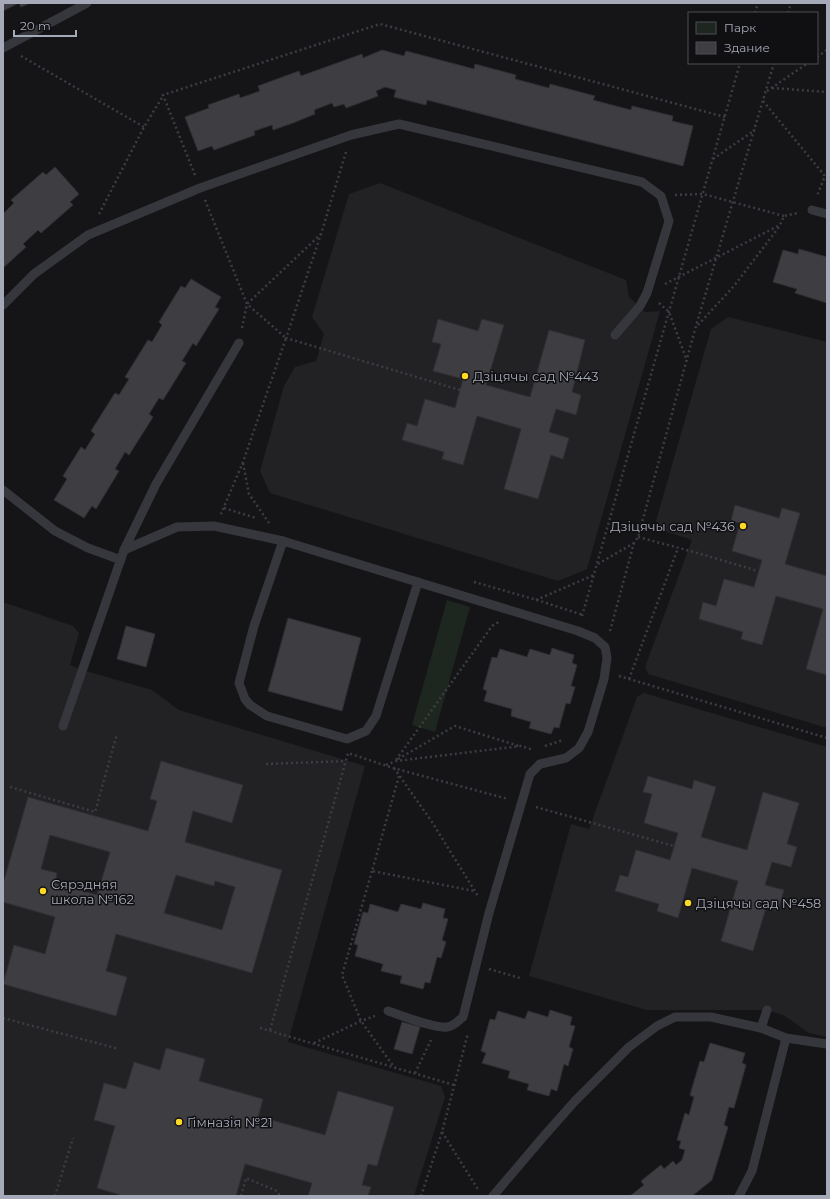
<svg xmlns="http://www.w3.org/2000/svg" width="830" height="1199" viewBox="0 0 830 1199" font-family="Montserrat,sans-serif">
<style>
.built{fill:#222124}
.green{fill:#1d261f}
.building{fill:#3d3d42;stroke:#302f33;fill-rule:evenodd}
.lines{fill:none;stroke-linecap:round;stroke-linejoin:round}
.path{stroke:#3c3d44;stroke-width:2.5;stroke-dasharray:2 3;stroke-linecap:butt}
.lane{stroke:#36363d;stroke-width:9}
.poi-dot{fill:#ffda25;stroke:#101012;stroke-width:1.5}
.labels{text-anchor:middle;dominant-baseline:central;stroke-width:3;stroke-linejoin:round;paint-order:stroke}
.poi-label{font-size:13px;fill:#a6a9b8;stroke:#101012;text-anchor:start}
</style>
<rect width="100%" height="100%" fill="#151517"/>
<g class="built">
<path d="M380 183 626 280 629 297 645 312 660 311 587 569 558 581 270 493 260 471 284 386 295 367 316 361 320 348 324 334 312 317 349 194Z"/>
<path d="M728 317 827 342V728L648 674 645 667 692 540 661 530 656 521 711 329Z"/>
<path d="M3 602 73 626 79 633 70 665 82 670 152 690 179 710 365 766 288 1042 441 1086 445 1097 414 1196H3Z"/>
<path d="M644 693 827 747V1037L809 1033 785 1016 767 1010H647L529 976 571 824 589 829 637 697Z"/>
</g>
<path class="green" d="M447 600 470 607 435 732 412 725Z"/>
<g class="building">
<path d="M3 3H19L3 11Z"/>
<path d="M19 3H30L21 7Z"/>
<path d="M382 50 404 56 406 51 474 69 475 64 516 75 515 79 549 88 550 84 595 96 593 100 631 110 632 106 673 116 672 121 693 126 683 166 427 100 426 105 394 97 396 90 385 87 376 91 378 96 346 108 344 104 334 107 332 103 314 110 315 114 293 123 273 130 272 125 254 131 255 135 214 150 212 146 198 151 185 117 209 108 208 105 239 94 240 98 260 91 258 86 299 71 301 76 362 54 363 58Z"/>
<path d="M55 167 79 194 70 202 73 205 41 233 38 230 23 244 26 247 3 268V214L14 203 11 200 43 172 46 175Z"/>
<path d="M799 249 827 257V303L795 293 797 289 773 282 783 250 798 254Z"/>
<path d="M191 279 221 297 215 307 219 309 196 346 193 343 182 361 186 363 163 400 159 398 149 414 153 417 129 455 125 452 115 469 119 471 96 509 92 506 84 518 54 500 67 479 63 476 81 447 85 450 95 434 91 431 115 393 119 395 129 379 125 377 148 340 152 342 162 325 159 322 181 286 185 288Z"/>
<path d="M438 319 478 331 482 319 504 325 486 385 530 397 549 330 585 340 572 392 581 395 576 415 556 409 549 432 569 438 563 459 551 455 538 499 504 489 521 429 477 416 463 465 442 459 444 452 402 440 407 423 417 426 425 399 455 408 463 379 433 371 441 344 432 342Z"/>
<path d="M735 505 779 518 782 508 800 513 785 564 827 576V675L806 669 823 609 776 596 762 645 741 639 743 632 699 619 703 602 716 606 724 579 754 587 762 560 732 551 740 523 731 521Z"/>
<path d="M288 618 361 638 342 711 268 691Z"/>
<path d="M126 626 155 634 146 667 117 659Z"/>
<path d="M552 648 574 655 572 663 577 665 571 686 575 687 570 704 566 703 559 728 554 727 551 734 529 728 531 722 511 716 512 709 484 701 487 691 483 689 492 657 497 658 500 649 527 657 530 649 550 655Z"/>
<path d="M161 761 243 785 232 823 193 811 185 842 282 870 252 973 116 934 106 971 127 977 116 1016 3 984 14 945 45 954 55 917 3 902V884L28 797 148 831 157 801 150 799ZM50 835 110 852 97 895 55 883 57 873 41 869ZM176 875 214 886 215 881 235 887 222 930 164 913Z"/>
<path d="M648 776 692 789 694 780 716 787 701 837 747 850 763 792 799 803 787 844 797 847 791 867 772 862 765 885 784 890 778 911 766 908 753 951 721 941 738 881 692 868 678 918 657 911 659 904 615 891 620 875 628 877 636 850 670 860 678 833 644 823 652 794 643 792Z"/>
<path d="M423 903 445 909 443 918 448 919 442 940 446 942 441 958 437 957 430 983 425 982 423 989 400 983 402 976 381 971 383 964 355 956 358 945 354 944 363 912 368 913 370 904 398 912 401 904 421 909Z"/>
<path d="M550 1010 572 1017 570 1025 575 1026 569 1047 573 1049 568 1066 564 1064 557 1091 551 1089 549 1096 527 1090 529 1084 508 1078 510 1071 482 1063 486 1053 481 1051 490 1019 495 1020 498 1011 525 1019 528 1011 548 1017Z"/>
<path d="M402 1022 420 1027 412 1054 394 1049Z"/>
<path d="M710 1043 745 1053 742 1063 746 1065 734 1108 729 1107 724 1125 728 1127 712 1180 692 1196H630L644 1185 641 1181 661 1165 664 1169 673 1161 676 1165 682 1160 685 1150 679 1148 681 1141 677 1140 685 1113 689 1115 694 1097 690 1095 700 1061 704 1062Z"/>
<path d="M166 1048 205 1059 199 1081 263 1099 256 1125 265 1127 268 1119 325 1135 338 1091 394 1107 377 1166 368 1164 362 1185 371 1187 368 1196H308L312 1183 245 1164 236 1196H124L97 1188 115 1126 94 1120 104 1083 126 1089 134 1062 160 1070Z"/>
</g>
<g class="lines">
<g class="path">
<path d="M755 13 758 3"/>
<path d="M788 13 791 3"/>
<path d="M21 56 144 127"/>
<path d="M817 57 827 50"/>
<path d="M772 88 827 92"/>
<path d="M767 91 808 63"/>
<path d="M763 101 825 176 817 196"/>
<path d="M346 152 321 234 286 338 460 390"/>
<path d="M713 159 755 130"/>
<path d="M195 175 163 95 380 24 725 117"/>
<path d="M675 195 703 194 784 216"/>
<path d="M205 200 247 304 286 338 243 462 221 514"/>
<path d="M99 214 144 127 163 96"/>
<path d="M665 284 780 225 784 216 798 213"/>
<path d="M659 303 669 312 687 361"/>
<path d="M698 325 734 286 779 227"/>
<path d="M242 328 247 304 321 234"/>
<path d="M243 463 249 494 269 523"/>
<path d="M224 508 256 518"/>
<path d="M638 537 694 552 758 571"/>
<path d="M598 564 634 543"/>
<path d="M474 582 537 600 583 615"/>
<path d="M536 600 594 575"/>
<path d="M582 616 740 63"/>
<path d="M610 631 634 543 638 537 696 326 774 63"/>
<path d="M619 676 827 738"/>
<path d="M629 679 678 548"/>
<path d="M545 746 563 740"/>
<path d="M398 759 455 726 519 746"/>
<path d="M396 760 492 626 499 622"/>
<path d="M266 764 346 761"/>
<path d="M386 765 396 761 521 746 533 750"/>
<path d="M394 768 432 822 478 896"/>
<path d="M399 776 372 871 474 891"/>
<path d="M10 787 95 812 117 734"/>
<path d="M536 807 674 846"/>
<path d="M372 871 342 975 361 1021 394 1067"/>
<path d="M489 969 520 978"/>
<path d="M3 1018 119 1049"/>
<path d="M260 1028 454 1085"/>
<path d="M270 1030 348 753 393 768 508 799"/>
<path d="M314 1043 361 1021 375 1016"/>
<path d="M415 1073 431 1040"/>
<path d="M442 1132 479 1191"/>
<path d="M55 1196 73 1138"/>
<path d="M241 1196 246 1178 277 1191 280 1196"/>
<path d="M421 1196 442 1132 468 1033"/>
</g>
<g class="lane">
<path d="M3 48 87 3"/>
<path d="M812 210 827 214"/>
<path d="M3 305 34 274 88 235 200 188 351 135 399 124 642 182 661 196 669 221 647 293 640 306 615 335"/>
<path d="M3 490 55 531 88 548 121 560"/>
<path d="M283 541 254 626 239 683 245 699 250 705 267 716 347 739 366 731 376 716 418 582"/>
<path d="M124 550 177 527 214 526 283 541 578 631 595 638 605 647 607 658 604 679 588 732 579 748 566 758 540 764 530 774 489 913 463 1017C458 1021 453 1027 447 1027 435 1029 401 1015 388 1011"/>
<path d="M63 726 124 550 156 484 239 343"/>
<path d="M767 1010 761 1028 786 1038 827 1044"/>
<path d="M493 1196 544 1136 575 1101 629 1047 657 1026 675 1017H711L761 1028"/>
<path d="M739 1196 752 1171 786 1038"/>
</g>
</g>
<g class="poi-dot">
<circle cx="465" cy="376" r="4"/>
<circle cx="743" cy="526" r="4"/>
<circle cx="43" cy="891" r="4"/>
<circle cx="688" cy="903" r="4"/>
<circle cx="179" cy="1122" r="4"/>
</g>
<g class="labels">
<g class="poi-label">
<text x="473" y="376">Дзіцячы сад №443</text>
<text x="735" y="526" text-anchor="end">Дзіцячы сад №436</text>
<text x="51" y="884">Сярэдняя<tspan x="51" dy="15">школа №162</tspan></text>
<text x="696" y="903">Дзіцячы сад №458</text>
<text x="187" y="1122">Гімназія №21</text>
</g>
</g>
<rect width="830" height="1199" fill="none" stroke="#a6a9b8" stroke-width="8"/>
<rect x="688" y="12" width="130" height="52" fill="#101012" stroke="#4c4d54"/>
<rect x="696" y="22" width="20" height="12" fill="#1d261f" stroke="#4c4d54"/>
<text x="724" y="32" font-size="12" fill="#a6a9b8">Парк</text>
<rect x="696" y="42" width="20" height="12" fill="#3d3d42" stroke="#4c4d54"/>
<text x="724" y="52" font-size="12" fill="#a6a9b8">Здание</text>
<path d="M14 30v6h62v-6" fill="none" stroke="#a6a9b8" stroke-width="2"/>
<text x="20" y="30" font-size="12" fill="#a6a9b8" stroke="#101012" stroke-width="3" paint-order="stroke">20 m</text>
</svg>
